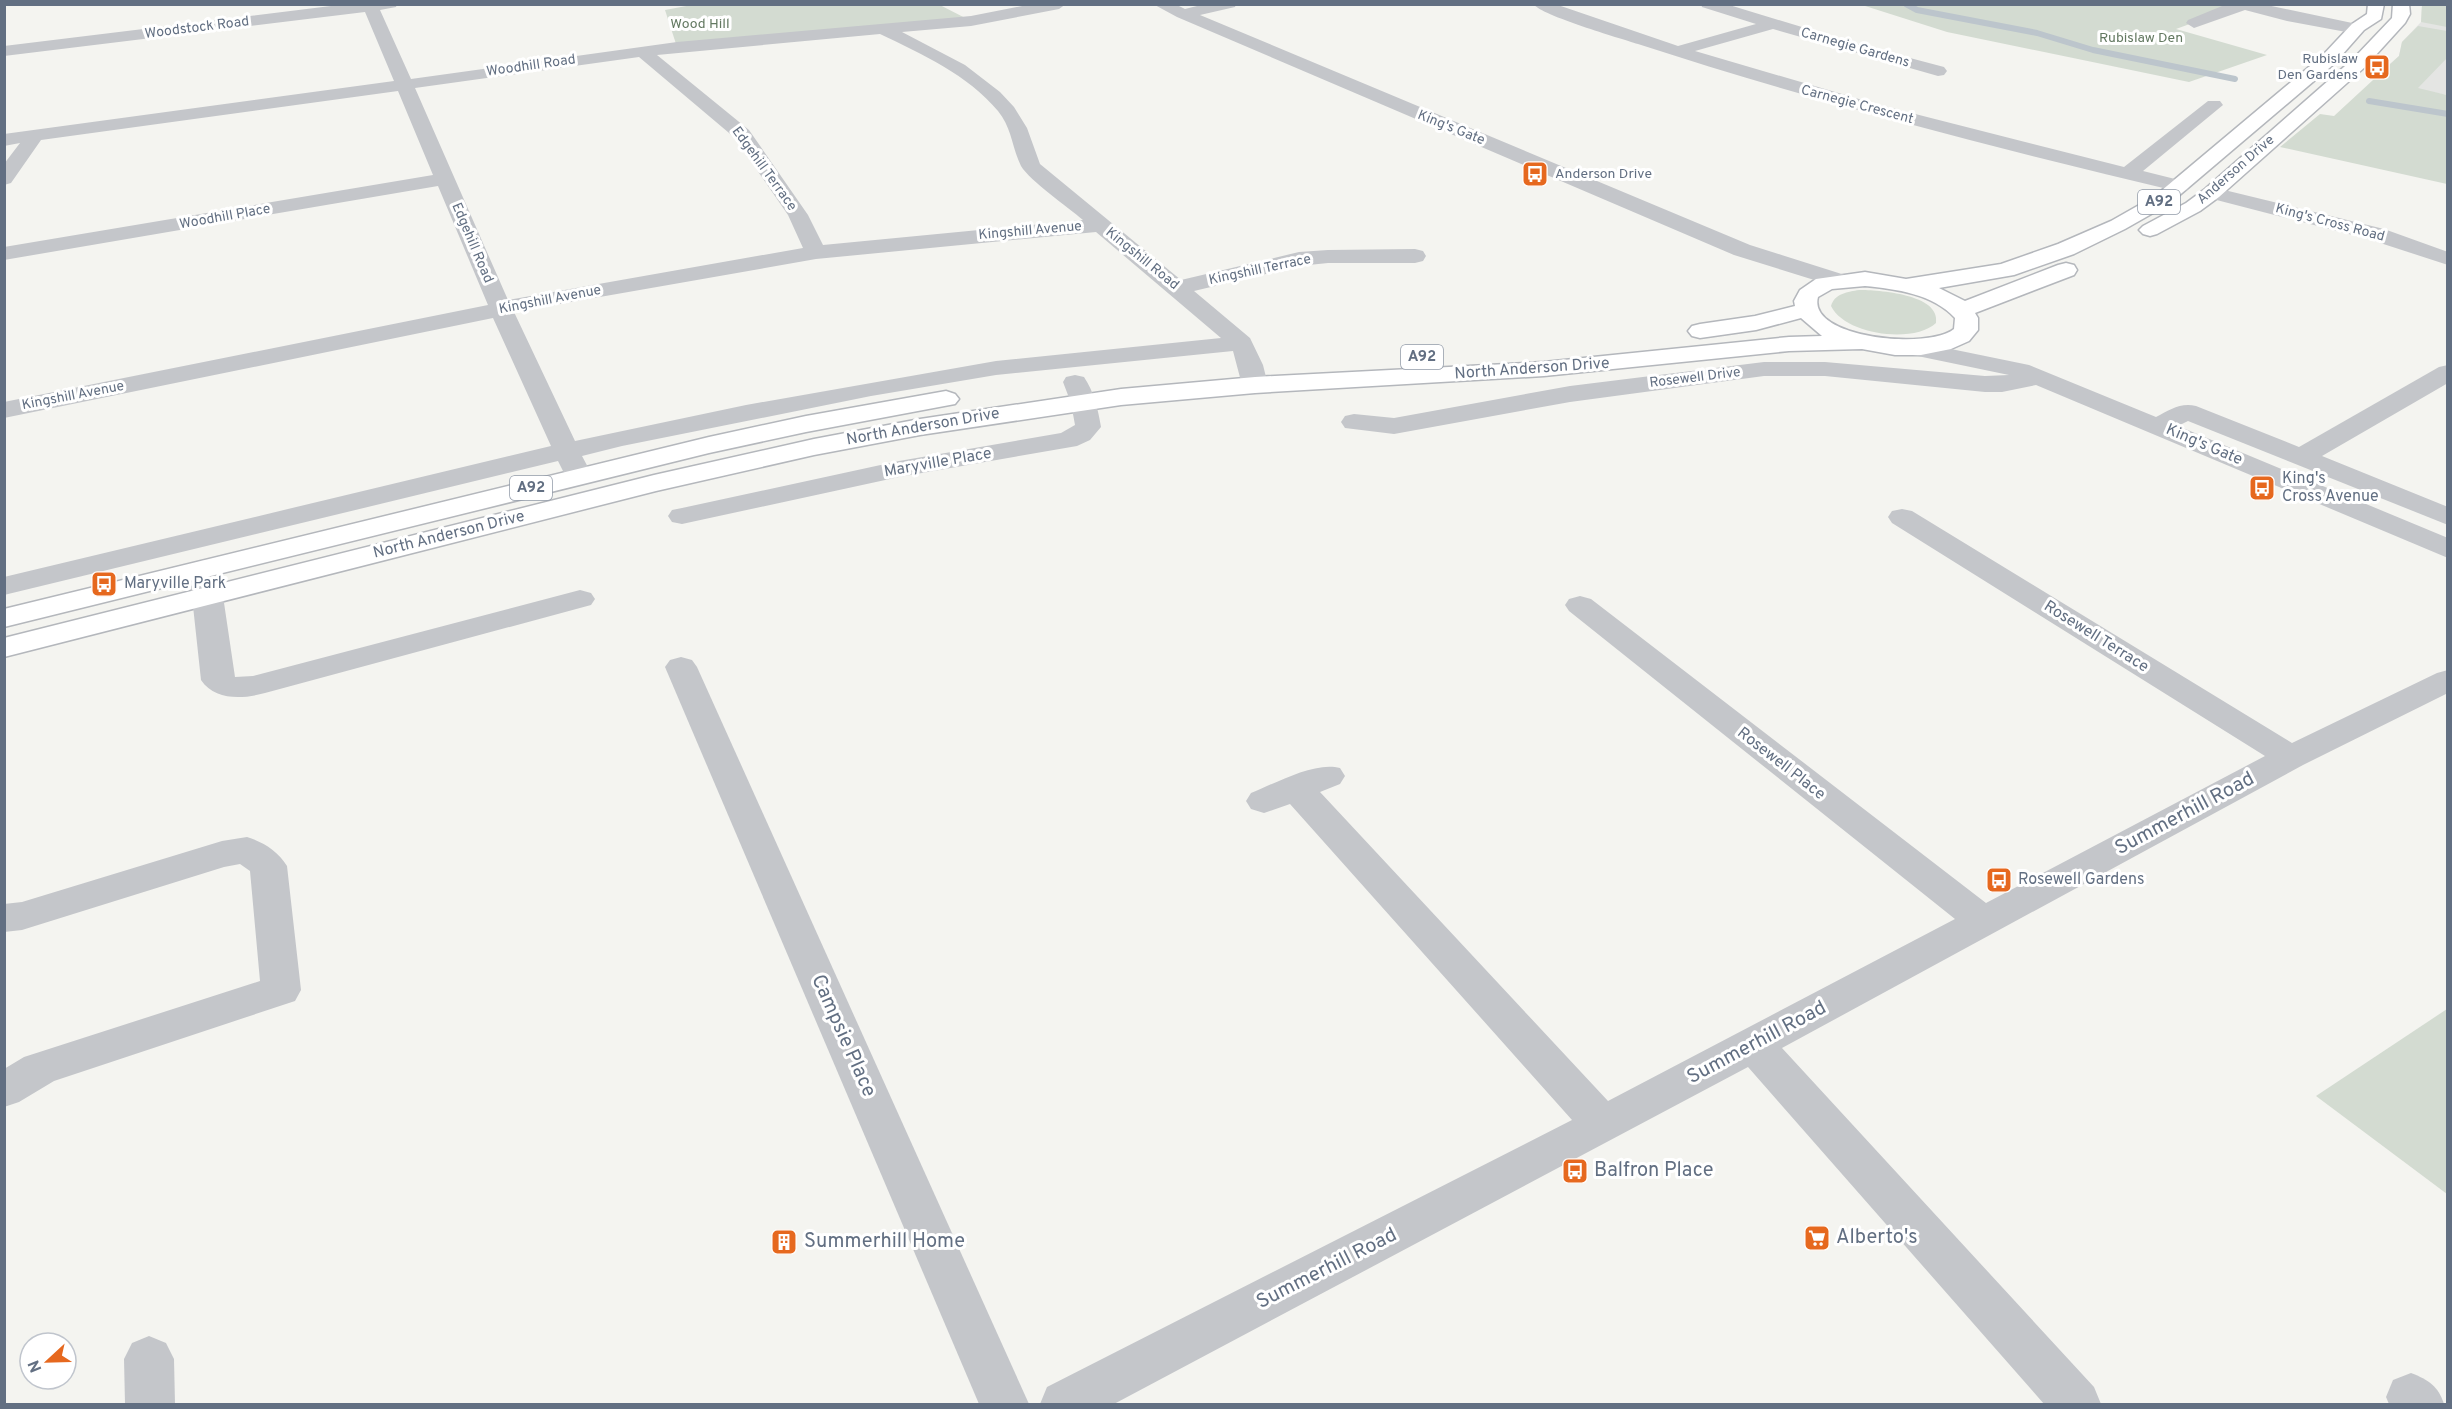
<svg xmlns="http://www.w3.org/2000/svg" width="2452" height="1409" viewBox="0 0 2452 1409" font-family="Overpass,sans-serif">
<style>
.built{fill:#e4e5e3}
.green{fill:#d3dbd1}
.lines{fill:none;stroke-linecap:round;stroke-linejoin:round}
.stream{stroke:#bcc5cc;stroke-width:6}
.major-casing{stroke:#b4b7bc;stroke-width:3}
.minor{fill:#c4c6ca;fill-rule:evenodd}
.major{fill:#fff;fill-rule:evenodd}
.labels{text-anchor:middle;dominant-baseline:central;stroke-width:6;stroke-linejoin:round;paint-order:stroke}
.far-park-label{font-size:14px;fill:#637961;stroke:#fff}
.far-street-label{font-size:14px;fill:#626f82;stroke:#fff}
.far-poi-label{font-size:14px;fill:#626f82;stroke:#fff;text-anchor:end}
.shield{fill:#fff;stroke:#919aa8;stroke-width:1.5}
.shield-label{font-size:15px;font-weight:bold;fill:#626f82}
.street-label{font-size:16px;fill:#626f82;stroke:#fff}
.poi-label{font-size:16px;fill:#626f82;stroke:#fff;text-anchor:start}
.near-street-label{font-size:20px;fill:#626f82;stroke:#fff}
.near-poi-label{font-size:20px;fill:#626f82;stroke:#fff;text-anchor:start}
</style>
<rect width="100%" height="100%" fill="#f4f4f0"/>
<path class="built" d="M2422 5H2447V95L2417 89 2377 75 2399 56 2402 42 2421 22Z"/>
<g class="green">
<path d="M697 4H938L971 21 677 47 665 10Z"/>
<path d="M1862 5H2242L2176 29 2267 55 2189 82 1947 32Z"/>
<path d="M2422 5H2447V27L2421 22Z"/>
<path d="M2418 26 2447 31V58L2418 88 2447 95V184L2280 147 2320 114 2334 116 2399 56 2402 42Z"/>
<path d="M1859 290C1878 290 1941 294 1936 323 1914 344 1845 335 1831 306 1835 293 1848 292 1859 290Z"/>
<path d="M2447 1009V1194L2316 1096Z"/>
</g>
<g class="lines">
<g class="stream">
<path d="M1906 4 1917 10 2037 33 2093 50 2235 79"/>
<path d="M2369 101 2448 114"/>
</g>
<g class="major-casing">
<g id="major">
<path d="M2368 4H2384L2381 19 2364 30 2334 64 2169 204 2125 229 2074 254 2014 275 1939 288 1965 301 2058 265 2066 263 2074 265 2077 270 2074 275 1975 313 1978 318V330L1969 341 1951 349 1921 355H1895L1862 349 1789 351 1544 376 1255 393 1121 405 920 435 814 455 656 491 4 657V638L654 475 814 439 920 419 1121 389 1255 377 1544 362 1789 337 1822 336 1801 318 1756 330 1700 338 1692 336 1688 331 1692 326 1700 324 1755 316 1795 306 1794 301 1800 290 1816 279 1865 272 1906 279 2001 264 2058 244 2111 221 2155 196 2322 56 2352 24 2367 14ZM1865 286C1896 289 1933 294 1955 318L1954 329C1928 350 1807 338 1818 297L1832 289Z"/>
<path d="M2393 4H2409L2410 14 2405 23 2365 67 2219 197 2200 211 2157 234 2150 236 2143 234 2139 230 2143 226 2186 203 2205 189 2353 59 2392 18Z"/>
<path d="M946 391 955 394 959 399 955 404 806 432 709 453 4 627V609L709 437 806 416Z"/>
</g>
</g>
<g class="minor">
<path d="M347 4H397L396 7 380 10 411 79 677 42 971 16 1032 4H1066L1059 9 971 26 902 32 965 65 1000 92 1014 107 1027 128 1040 164 1181 280 1299 252 1328 250 1415 249 1423 251 1426 256 1423 261 1415 263H1328L1299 266 1194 291 1250 338 1263 365 1268 385 1264 390 1255 393 1246 390 1242 385 1233 351 996 375 871 396 622 446 582 456 590 471 586 477 576 479 566 477 558 461 4 595V577L551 446 493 318 4 418V402L488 305 438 186 4 260V247L433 175 398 91 41 140 11 183 4 185V164L20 143 4 146V134L394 81 365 12 4 56V46ZM880 34C922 54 968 75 998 111 1012 128 1012 148 1021 166 1030 181 1068 207 1083 220L823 245 808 215 749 130 657 55ZM639 57 735 138 788 215 803 248 508 300 415 88ZM1096 232 1221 338 996 361 746 405 575 441 514 312 816 259Z"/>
<path d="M1153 4H1175L1185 9 1205 4H1236L1235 7 1200 15 1750 245 1848 276 1851 281 1848 286 1840 288 1734 255 1177 17Z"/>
<path d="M1533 4H1555L1678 46 1756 24 1702 7 1701 4H1726L1861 45 1944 67 1947 71 1944 75 1938 76 1773 29 1695 51 1876 104 2124 167 2208 101H2220L2223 105 2143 171 2187 182 2190 186 2187 190 2180 192C1998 149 1816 102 1638 44 1619 38 1543 16 1533 4Z"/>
<path d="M2227 4H2262L2357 24 2365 29 2357 34 2287 21 2245 10 2194 28 2186 23 2188 20Z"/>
<path d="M2212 187 2384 229 2448 252V265L2368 239 2205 197 2202 193 2205 189Z"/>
<path d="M1912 341 2029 365 2156 417C2169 410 2181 402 2196 406L2299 447 2439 367 2448 365V383L2322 456 2448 507V525L2188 421 2178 426 2448 538V558L2036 385 2002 392H1985L1825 376H1764L1570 402 1394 434 1345 428 1341 422 1345 416 1354 414 1394 418 1570 386 1764 362H1825L1985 376 2009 375 1903 353 1900 348 1903 343Z"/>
<path d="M1075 375 1084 377C1094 392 1098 409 1101 427L1090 440 1077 446 899 477 682 524 672 522 668 516 672 510 682 508 899 461 1061 433 1075 425 1071 403 1063 382 1066 377Z"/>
<path d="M1902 509 1912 511 2292 743 2437 673 2448 670V693L2303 765 1782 1048 2094 1387 2101 1404H2044L1748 1067 1114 1404H1040L1047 1387 1572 1120 1290 804 1264 813 1251 809 1246 801 1251 793C1276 783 1315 761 1340 768L1345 776 1340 784 1320 792 1608 1101 1955 919 1569 611 1565 605 1569 599 1580 596 1591 599 1986 903 2265 756 1892 523 1888 517 1892 511Z"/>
<path d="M204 560 214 563 219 569 235 677 253 676 580 590 591 593 595 599 591 605 265 693C243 699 215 701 201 680L189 569 194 563Z"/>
<path d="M681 657 692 660 697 667 1029 1404H979L665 667 670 660Z"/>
<path d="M247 837C263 842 278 851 287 866L301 990 295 1001 54 1081 19 1102 4 1107V1069L24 1057 260 981 250 871 240 864 224 867 22 930 4 932V904L22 902 222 841Z"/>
<path d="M149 1336 166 1343 174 1359 175 1404H125L124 1359 132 1343Z"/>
<path d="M2411 1373C2429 1380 2438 1386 2444 1404H2389L2386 1397 2393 1380Z"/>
</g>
<use href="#major" class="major"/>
</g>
<defs>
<g id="bus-square" transform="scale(1.35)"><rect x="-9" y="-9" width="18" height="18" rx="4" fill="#e6681e" stroke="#fff"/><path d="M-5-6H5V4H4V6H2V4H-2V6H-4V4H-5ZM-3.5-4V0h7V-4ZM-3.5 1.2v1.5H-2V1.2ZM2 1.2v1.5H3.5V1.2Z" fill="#fff"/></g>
<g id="supermarket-square" transform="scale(1.35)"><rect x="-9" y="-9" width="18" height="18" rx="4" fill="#e6681e" stroke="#fff"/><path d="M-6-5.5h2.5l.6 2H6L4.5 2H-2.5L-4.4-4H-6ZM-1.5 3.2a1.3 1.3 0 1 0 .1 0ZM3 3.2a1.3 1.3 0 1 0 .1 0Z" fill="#fff"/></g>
<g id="building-square" transform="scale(1.35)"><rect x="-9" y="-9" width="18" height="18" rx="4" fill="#e6681e" stroke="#fff"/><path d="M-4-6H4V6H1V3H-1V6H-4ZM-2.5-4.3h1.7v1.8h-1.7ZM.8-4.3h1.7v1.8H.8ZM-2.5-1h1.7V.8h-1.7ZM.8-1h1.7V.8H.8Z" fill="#fff"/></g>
</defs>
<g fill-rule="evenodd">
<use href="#bus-square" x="2377" y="67"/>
<use href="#bus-square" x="1535" y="174"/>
<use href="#bus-square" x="2262" y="488"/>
<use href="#bus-square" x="104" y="584"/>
<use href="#bus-square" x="1999" y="880"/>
<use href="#bus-square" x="1575" y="1171"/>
<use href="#supermarket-square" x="1817" y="1238"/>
<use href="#building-square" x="784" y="1242"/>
</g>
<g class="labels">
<g class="far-park-label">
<text x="700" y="24">Wood Hill</text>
<text x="2141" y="38">Rubislaw Den</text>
</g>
<g class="far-street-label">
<text transform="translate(197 28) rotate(-7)">Woodstock Road</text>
<text transform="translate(1855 48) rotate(16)">Carnegie Gardens</text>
<text transform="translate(531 66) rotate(-8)">Woodhill Road</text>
<text transform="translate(1857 105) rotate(15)">Carnegie Crescent</text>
<text transform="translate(1451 128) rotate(22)">King's Gate</text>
<text transform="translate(764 169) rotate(54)">Edgehill Terrace</text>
<text transform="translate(2236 170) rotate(-41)">Anderson Drive</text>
<text transform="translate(225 217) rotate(-10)">Woodhill Place</text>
<text transform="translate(2330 223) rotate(15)">King's Cross Road</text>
<text transform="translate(1030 231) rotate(-5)">Kingshill Avenue</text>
<text transform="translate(472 243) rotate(67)">Edgehill Road</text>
<text transform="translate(1142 259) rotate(39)">Kingshill Road</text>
<text transform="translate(1260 270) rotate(-12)">Kingshill Terrace</text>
<text transform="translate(550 300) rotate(-11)">Kingshill Avenue</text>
<text transform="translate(1695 378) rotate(-7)">Rosewell Drive</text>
<text transform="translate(73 396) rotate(-11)">Kingshill Avenue</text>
</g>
<g class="far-poi-label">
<text x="2358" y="59">Rubislaw<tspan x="2358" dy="16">Den Gardens</tspan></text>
<text x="1555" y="174" text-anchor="start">Anderson Drive</text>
</g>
<g class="shield">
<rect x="2138" y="190" width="42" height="24" rx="4.5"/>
<rect x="1401" y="345" width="42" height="24" rx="4.5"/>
<rect x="510" y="476" width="42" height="24" rx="4.5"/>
</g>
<g class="shield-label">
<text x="2159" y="202">A92</text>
<text x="1422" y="357">A92</text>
<text x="531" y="488">A92</text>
</g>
<g class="street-label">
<text transform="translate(1532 369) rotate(-4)">North Anderson Drive</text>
<text transform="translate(923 427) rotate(-10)">North Anderson Drive</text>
<text transform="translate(2204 445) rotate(23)">King's Gate</text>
<text transform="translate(938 463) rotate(-10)">Maryville Place</text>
<text transform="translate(449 535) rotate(-14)">North Anderson Drive</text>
<text transform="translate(2096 637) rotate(32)">Rosewell Terrace</text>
<text transform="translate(1781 764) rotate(38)">Rosewell Place</text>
</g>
<g class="poi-label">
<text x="2282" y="479">King's<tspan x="2282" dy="18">Cross Avenue</tspan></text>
<text x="124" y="584">Maryville Park</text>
<text x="2018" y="880">Rosewell Gardens</text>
</g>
<g class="near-street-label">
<text transform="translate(2185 814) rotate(-28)">Summerhill Road</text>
<text transform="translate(843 1036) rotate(66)">Campsie Place</text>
<text transform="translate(1757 1043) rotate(-28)">Summerhill Road</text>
<text transform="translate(1327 1269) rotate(-27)">Summerhill Road</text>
</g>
<g class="near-poi-label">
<text x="1594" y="1171">Balfron Place</text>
<text x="1836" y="1238">Alberto's</text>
<text x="804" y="1242">Summerhill Home</text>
</g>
</g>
<rect width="2452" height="1409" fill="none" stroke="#626f82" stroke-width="12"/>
<g transform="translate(48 1361) rotate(248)"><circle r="28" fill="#ffffff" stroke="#c0c5cd" stroke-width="1.5"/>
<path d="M0-4.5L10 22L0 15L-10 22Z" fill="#e6681e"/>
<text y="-9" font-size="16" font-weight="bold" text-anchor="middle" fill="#626f82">N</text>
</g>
</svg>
